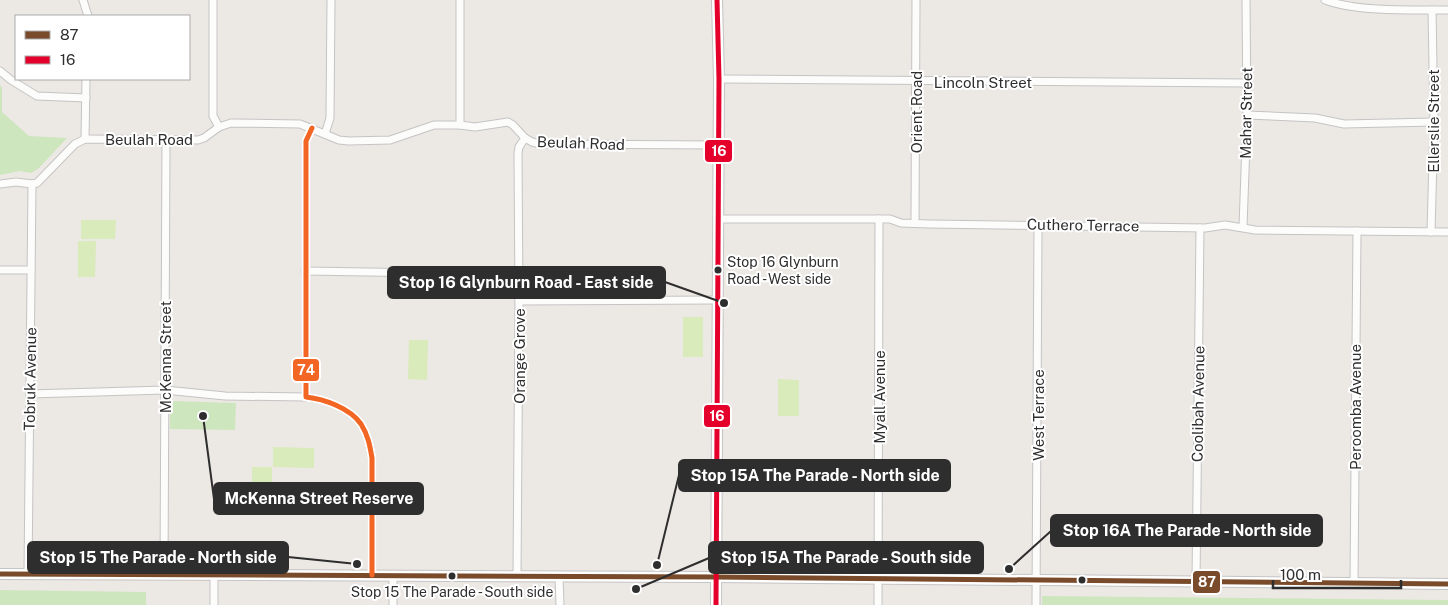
<svg xmlns="http://www.w3.org/2000/svg" width="1448" height="605" viewBox="0 0 1448 605" font-family="'Public Sans',sans-serif">
<style>
.green{fill:#cee6be}
.pitch{fill:#d9eabb}
.lines{fill:none;stroke-linecap:round;stroke-linejoin:round}
.street-casing{stroke:#c5c4c5;stroke-width:9}
.secondary-casing{stroke:#c5c4c5;stroke-width:12}
.street{stroke:#fcfcfb;stroke-width:7}
.secondary{stroke:#fcfcfb;stroke-width:10}
.bus-1-casing{stroke:#fff;stroke-width:9}
.bus-2-casing{stroke:#fff;stroke-width:9}
.bus-3-casing{stroke:#fff;stroke-width:9}
.bus-1{stroke:#7a4b2a;stroke-width:5}
.bus-2{stroke:#e4002b;stroke-width:5}
.bus-3{stroke:#f26522;stroke-width:5}
.bus-dot{fill:#2e2e2e;stroke:#fff;stroke-width:2}
.labels{text-anchor:middle;dominant-baseline:central;stroke-width:4;stroke-linejoin:round;paint-order:stroke}
.bus-label{font-size:14px;fill:#2e2e2e;stroke:#fff;text-anchor:start}
.street-label{font-size:15px;fill:#2e2e2e;stroke:#fff}
.leader{fill:none;stroke:#2e2e2e;stroke-width:2}
.callout-dot{fill:#2e2e2e;stroke:#fff;stroke-width:2}
.callout{fill:#2e2e2e;stroke:#2e2e2e;stroke-width:2}
.callout-label{font-size:16px;text-anchor:middle;font-weight:bold;fill:#fff}
.line-badge{stroke:#fff;stroke-width:2}
.badge-label{font-size:14px;text-anchor:middle;font-weight:bold;fill:#fff}
</style>
<rect width="100%" height="100%" fill="#ece8e4"/>
<g class="green">
<path d="M0 85 2 88V112L29 136 67 138 38 169 31 173 20 171 0 175Z"/>
<path d="M170 401 236 403 235 430 170 429Z"/>
<path d="M0 590 146 592V605H0Z"/>
<path d="M1042 596 1448 600V605H1042Z"/>
</g>
<g class="pitch">
<path d="M81 220H116L115 239H81Z"/>
<path d="M78 241H96L95 277H78Z"/>
<rect x="683" y="317" width="20" height="40"/>
<path d="M409 340H428L427 380 408 379Z"/>
<path d="M778 379 799 380V416H778Z"/>
<path d="M273 447 314 448V468L273 467Z"/>
<rect x="252" y="467" width="20" height="42"/>
</g>
<g class="lines">
<g class="street-casing">
<g id="street">
<path d="M83 0 88 16"/>
<path d="M213 0V116L219 127"/>
<path d="M1325 0C1357 12 1413 10 1448 10"/>
<path d="M0 71 11 80 37 96 86 98"/>
<path d="M719 79 1247 83"/>
<path d="M1247 115 1315 118 1344 124 1434 122"/>
<path d="M460 125V0"/>
<path d="M312 128 306 141V397C324 399 350 408 361 424 368 435 370 446 372 458V575"/>
<path d="M325 134 330 118 331 0"/>
<path d="M85 139 86 79"/>
<path d="M0 184 16 182 32 184 37 183 75 144 85 139 198 140 204 138 219 127 231 123 300 124 339 140 349 141 390 140 434 125H460L475 127 508 122 513 125 525 138 532 142 541 144 718 145"/>
<path d="M718 219H890L901 223 929 224 1205 228 1225 225 1255 230 1448 232"/>
<path d="M915 223 916 0"/>
<path d="M1243 227 1247 115 1246 0"/>
<path d="M1431 232 1434 122 1432 10"/>
<path d="M0 270H31"/>
<path d="M305 271 431 273"/>
<path d="M519 301 717 300"/>
<path d="M30 394 165 390 225 396 306 397"/>
<path d="M28 573 32 184"/>
<path d="M164 574 166 140"/>
<path d="M214 574V605"/>
<path d="M517 576 519 301 518 153 519 147 525 138"/>
<path d="M559 576 560 605"/>
<path d="M1196 581 1200 228"/>
<path d="M1354 583 1357 231"/>
<path d="M393 605V575"/>
<path d="M878 605 879 219"/>
<path d="M1036 605 1038 225"/>
</g>
</g>
<g class="secondary-casing">
<g id="secondary">
<path d="M0 574 716 577 1448 584"/>
<path d="M716 605 719 79 717 0"/>
</g>
</g>
<use href="#street" class="street"/>
<use href="#secondary" class="secondary"/>
<g class="bus-1-casing">
<path id="bus-1" d="M0 574 716 577 1448 584"/>
</g>
<g class="bus-2-casing">
<path id="bus-2" d="M716 605 719 79 717 0"/>
</g>
<g class="bus-3-casing">
<path id="bus-3" d="M312 128 306 141V397C324 399 350 408 361 424 368 435 370 446 372 458V575"/>
</g>
<use href="#bus-1" class="bus-1"/>
<use href="#bus-2" class="bus-2"/>
<use href="#bus-3" class="bus-3"/>
</g>
<g class="bus-dot">
<circle cx="718" cy="270" r="4.5"/>
<circle cx="452" cy="576" r="4.5"/>
<circle cx="1082" cy="580" r="4.5"/>
</g>
<g class="labels">
<g class="bus-label">
<text x="727" y="262">Stop 16 Glynburn<tspan x="727" dy="17">Road - West side</tspan></text>
<text x="452" y="592" text-anchor="middle">Stop 15 The Parade - South side</text>
</g>
<g class="street-label">
<text x="983" y="82">Lincoln Street</text>
<text transform="translate(916 112) rotate(-90)">Orient Road</text>
<text transform="translate(1246 113) rotate(-89)">Mahar Street</text>
<text transform="translate(1433 121) rotate(-90)">Ellerslie Street</text>
<text x="149" y="139">Beulah Road</text>
<text transform="translate(581 143) rotate(2)">Beulah Road</text>
<text transform="translate(1083 225) rotate(1)">Cuthero Terrace</text>
<text transform="translate(519 356) rotate(-90)">Orange Grove</text>
<text transform="translate(165 357) rotate(-90)">McKenna Street</text>
<text transform="translate(30 379) rotate(-89)">Tobruk Avenue</text>
<text transform="translate(879 397) rotate(-90)">Myall Avenue</text>
<text transform="translate(1198 404) rotate(-89)">Coolibah Avenue</text>
<text transform="translate(1355 407) rotate(-90)">Peroomba Avenue</text>
<text transform="translate(1038 415) rotate(-90)">West Terrace</text>
</g>
</g>
<path class="leader" d="M724 303L665 282M657 565L679 475M203 416L214 499M1009 569L1051 531M357 564L288 557M636 589L709 558"/>
<g class="callout-dot">
<circle cx="724" cy="303" r="5"/>
<circle cx="657" cy="565" r="5"/>
<circle cx="203" cy="416" r="5"/>
<circle cx="1009" cy="569" r="5"/>
<circle cx="357" cy="564" r="5"/>
<circle cx="636" cy="589" r="5"/>
</g>
<g class="callout">
<rect x="388" y="267" width="277" height="31" rx="5"/>
<rect x="679" y="460" width="271" height="31" rx="5"/>
<rect x="214" y="483" width="209" height="31" rx="5"/>
<rect x="1051" y="515" width="271" height="31" rx="5"/>
<rect x="28" y="542" width="260" height="31" rx="5"/>
<rect x="709" y="542" width="274" height="31" rx="5"/>
</g>
<g class="callout-label">
<text x="526" y="288">Stop 16 Glynburn Road - East side</text>
<text x="815" y="481">Stop 15A The Parade - North side</text>
<text x="319" y="504">McKenna Street Reserve</text>
<text x="1187" y="536">Stop 16A The Parade - North side</text>
<text x="158" y="563">Stop 15 The Parade - North side</text>
<text x="846" y="563">Stop 15A The Parade - South side</text>
</g>
<g class="line-badge">
<rect x="704" y="139" width="29" height="24" rx="5" fill="#e4002b"/>
<rect x="292" y="358" width="28" height="24" rx="5" fill="#f26522"/>
<rect x="703" y="404" width="28" height="24" rx="5" fill="#e4002b"/>
<rect x="1192" y="570" width="29" height="24" rx="5" fill="#7a4b2a"/>
</g>
<g class="badge-label">
<text x="719" y="156">16</text>
<text x="306" y="375">74</text>
<text x="717" y="421">16</text>
<text x="1207" y="587">87</text>
</g>
<rect x="15" y="15" width="175" height="65" fill="#ffffff" stroke="#ababab"/>
<rect x="25" y="31" width="25" height="8" fill="#7a4b2a" stroke="#ababab"/>
<text x="60" y="40" font-size="15" fill="#2e2e2e">87</text>
<rect x="25" y="56" width="25" height="8" fill="#e4002b" stroke="#ababab"/>
<text x="60" y="65" font-size="15" fill="#2e2e2e">16</text>
<path d="M1273 580v8h128v-8" fill="none" stroke="#2e2e2e" stroke-width="2.5"/>
<text x="1280" y="580" font-size="15" fill="#2e2e2e" stroke="#ffffff" stroke-width="4" paint-order="stroke">100 m</text>
</svg>
